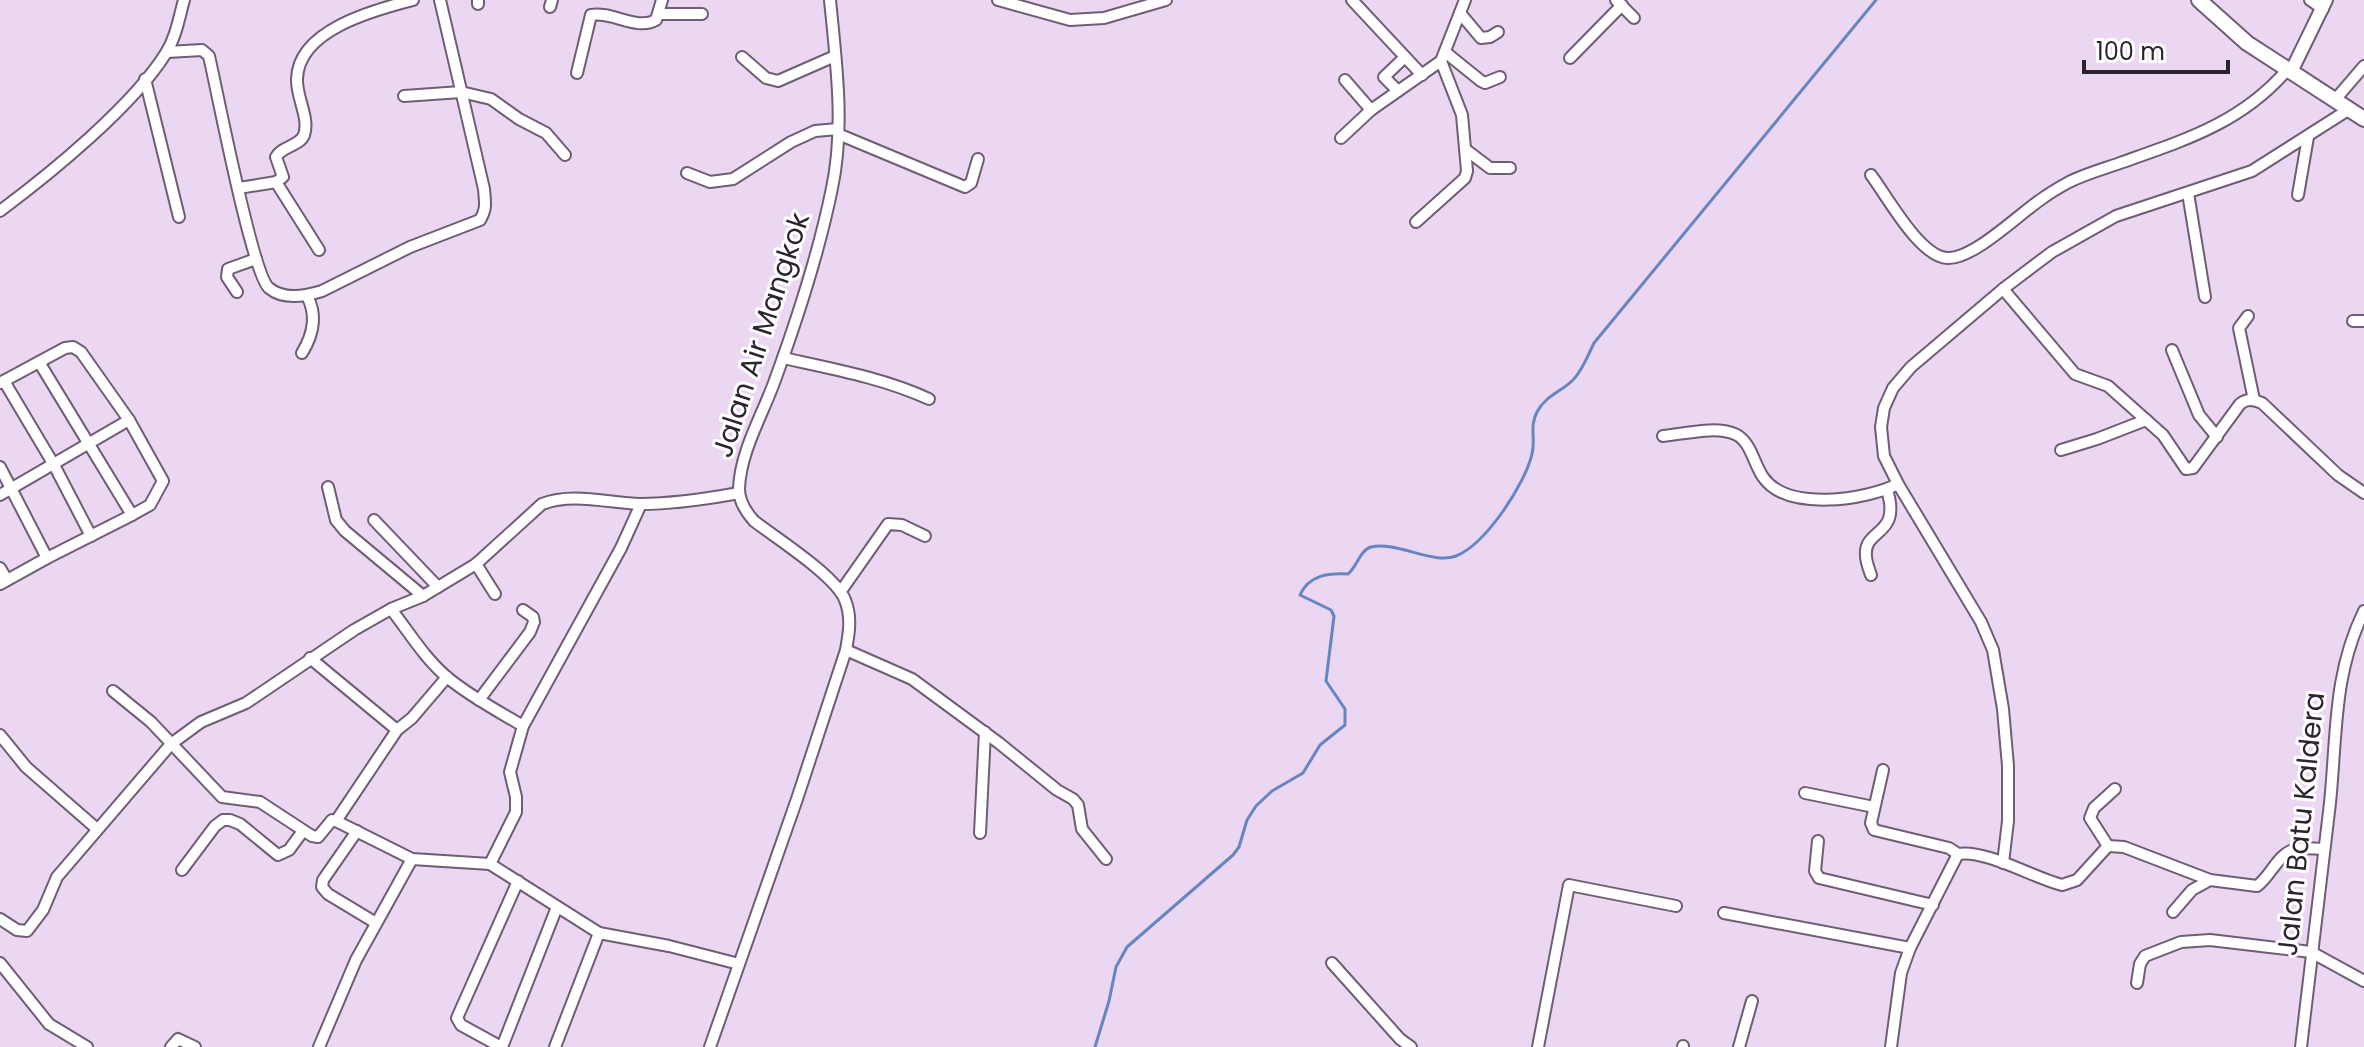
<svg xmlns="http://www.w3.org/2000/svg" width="2364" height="1047" viewBox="0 0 2364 1047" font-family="Poppins,sans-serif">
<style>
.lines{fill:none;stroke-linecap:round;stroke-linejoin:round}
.stream{stroke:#6785bf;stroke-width:3}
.minor-casing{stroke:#6f5d73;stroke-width:14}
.tertiary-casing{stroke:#6f5d73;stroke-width:16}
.secondary-casing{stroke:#6f5d73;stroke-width:18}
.minor{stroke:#fff;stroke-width:10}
.tertiary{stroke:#fff;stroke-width:12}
.secondary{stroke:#fff;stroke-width:14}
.labels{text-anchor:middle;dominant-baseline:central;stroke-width:6;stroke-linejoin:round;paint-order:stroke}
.street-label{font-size:28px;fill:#2b232d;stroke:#fff}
</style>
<rect width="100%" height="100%" fill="#ebd7f1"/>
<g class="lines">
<path class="stream" d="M1095 1047 1109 1001 1116 967 1127 947 1233 855 1239 847 1247 820 1256 806 1272 791 1303 773 1320 745 1345 725V709L1326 681 1334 616 1331 610 1300 595C1309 575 1328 573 1348 574 1357 567 1360 550 1371 547 1397 541 1433 565 1456 556 1486 544 1525 484 1532 454 1536 439 1529 427 1537 412 1545 396 1561 392 1573 380 1583 370 1588 355 1594 343L1876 0"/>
<g class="minor-casing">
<g id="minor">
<path d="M478 0V4"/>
<path d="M998 0 1070 20 1104 18 1166 0"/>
<path d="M1352 0 1422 75"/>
<path d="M1616 0 1634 18"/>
<path d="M2310 0 2323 9"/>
<path d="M550 7 552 0"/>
<path d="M1460 13 1481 38 1490 37 1498 32"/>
<path d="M660 14H702"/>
<path d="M167 52 202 50 209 56C217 90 252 274 269 288 283 300 306 296 322 291L410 247 480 220C487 209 485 202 484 189L440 0"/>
<path d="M1445 52 1481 81 1485 83 1500 77"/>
<path d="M742 57 766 78 778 81 835 56"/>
<path d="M1570 58 1622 5"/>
<path d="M577 73 591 15C612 11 637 31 656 20L662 0"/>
<path d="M145 79 179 217"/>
<path d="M1345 80 1371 110"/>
<path d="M1398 91 1384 77 1405 57"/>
<path d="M404 96 461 92 491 99 519 119 546 133 565 155"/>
<path d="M2334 101 2364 66"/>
<path d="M838 134 965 187 971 183 978 159"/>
<path d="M1341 138 1371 110 1441 61 1465 0"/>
<path d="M1465 149 1490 168H1510"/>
<path d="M687 173 710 182 733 179 791 142 815 131 838 129"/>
<path d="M1871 175C1887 196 1919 256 1947 258 1973 260 2020 213 2043 198 2051 192 2060 187 2069 182 2085 174 2103 169 2120 163 2185 140 2241 123 2287 70"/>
<path d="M276 182 319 250"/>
<path d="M239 188 276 182 283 177 276 157C282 146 300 146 304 135 310 118 296 97 297 79 298 30 374 10 413 0"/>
<path d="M2188 193 2205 297"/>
<path d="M2298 195 2308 137"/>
<path d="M0 211C51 173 133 106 166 53 176 37 179 18 184 0"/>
<path d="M1416 222 1465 178 1467 171 1462 115 1441 61"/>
<path d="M2003 289 2075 374 2108 386 2163 435 2186 469 2193 468 2240 404C2248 398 2253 400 2262 403L2338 475 2364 493"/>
<path d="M237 292 227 277 228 269 256 259"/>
<path d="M2248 316 2239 328 2254 400"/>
<path d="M2353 321H2364"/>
<path d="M2172 350 2199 415 2217 437"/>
<path d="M302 353C313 335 318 316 307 296"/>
<path d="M783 358C833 369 883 378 929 399"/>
<path d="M39 362 132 515 47 558"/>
<path d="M4 381 54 465 91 536"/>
<path d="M0 383 65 348 73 347 81 352 129 420 0 495"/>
<path d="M129 420 163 481 150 505 132 515"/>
<path d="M1663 436C1685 434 1716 425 1737 435 1751 443 1754 464 1763 477 1787 512 1866 500 1898 484"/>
<path d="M2061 450 2097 439 2146 420"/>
<path d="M0 467 47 558 0 584"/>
<path d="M328 487 336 520 345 531 423 596"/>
<path d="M374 520 438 587"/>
<path d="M476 564 495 594"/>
<path d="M0 568 7 580"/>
<path d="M1871 575C1869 569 1866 562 1866 556 1863 528 1902 537 1887 490"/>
<path d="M841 591 888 524 902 525 925 536"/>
<path d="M391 609C409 632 425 659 448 678 471 697 498 711 523 726"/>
<path d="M846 650 912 679 999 743 1057 790 1073 799 1078 805 1082 829 1106 859"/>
<path d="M310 658 397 730"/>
<path d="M113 691 151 722 222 797 260 802 312 836 318 837 332 820 336 821 412 859 490 864 599 933 669 946 739 964"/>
<path d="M479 700 530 632 534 622 533 617 523 610"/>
<path d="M0 735 26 767 97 829"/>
<path d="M1883 770 1871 823 1874 830 1949 848 1958 854"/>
<path d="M1805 793 1874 807"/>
<path d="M336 821 397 730 412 718 447 677"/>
<path d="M357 831 323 880 322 887 328 894 376 923"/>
<path d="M980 833 985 732"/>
<path d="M1818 841 1815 871 1819 878 1933 905"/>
<path d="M2108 846 2090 818 2094 808 2115 789"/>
<path d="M2003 863 2008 821V766L2003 709 1993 650 1981 622 1898 484 1884 456 1881 427 1884 408 1893 388 1911 367 2003 289 2052 252 2116 216 2252 171 2348 110"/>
<path d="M490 864 516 812V797L510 772 523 726 621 548 641 504"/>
<path d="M182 870 215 826 223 820H230L240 824 278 855 289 850 303 831"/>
<path d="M2173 912 2192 890 2210 880"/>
<path d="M1724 913 1910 948"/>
<path d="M0 919 17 930 27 931 43 910 57 877 171 744 201 722 246 703 354 630 391 609 423 596 476 564 542 504C572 492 609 503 640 504 673 504 706 499 739 493"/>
<path d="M0 963 49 1024 87 1047"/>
<path d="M1332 963 1400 1039 1411 1047"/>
<path d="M2137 983 2140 964 2145 956 2181 942 2210 940 2311 952 2364 981"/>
<path d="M171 1047 178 1039 195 1047"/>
<path d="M319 1047 356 960 412 859"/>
<path d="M501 1047 461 1025 457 1018 518 881"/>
<path d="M502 1047 557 907"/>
<path d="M555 1047 599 933"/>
<path d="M710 1047 797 799 846 650C849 633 852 617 845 600 836 576 776 538 754 521 746 512 739 501 739 489 740 452 763 414 775 380 798 317 819 253 832 188 845 127 836 61 830 0"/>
<path d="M1538 1047 1569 885 1676 906"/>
<path d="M1683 1047V1046"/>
<path d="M1739 1047 1752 1001"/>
<path d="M1891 1047 1901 973 1910 948 1958 854C1985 849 2034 878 2062 885L2077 880 2108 846 2124 847 2210 880 2257 886C2271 876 2278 853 2296 849 2304 847 2315 849 2323 849"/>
<path d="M2301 1047C2310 965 2321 884 2330 803 2337 734 2333 674 2364 611"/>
</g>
</g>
<g class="tertiary-casing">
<path id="tertiary" d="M2291 72 2326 0"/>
</g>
<g class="secondary-casing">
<path id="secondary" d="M2199 0 2247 43 2364 119"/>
</g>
<use href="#minor" class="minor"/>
<use href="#tertiary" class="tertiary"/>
<use href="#secondary" class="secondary"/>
</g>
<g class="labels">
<g class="street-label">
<text transform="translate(761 335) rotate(-72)">Jalan Air Mangkok</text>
<text transform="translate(2301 824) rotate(-84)">Jalan Batu Kaldera</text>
</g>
</g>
<path d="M2084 60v12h144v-12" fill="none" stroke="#2b232d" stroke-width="4"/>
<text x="2096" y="60" font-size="24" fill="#2b232d" stroke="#ffffff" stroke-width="6" paint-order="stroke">100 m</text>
</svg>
